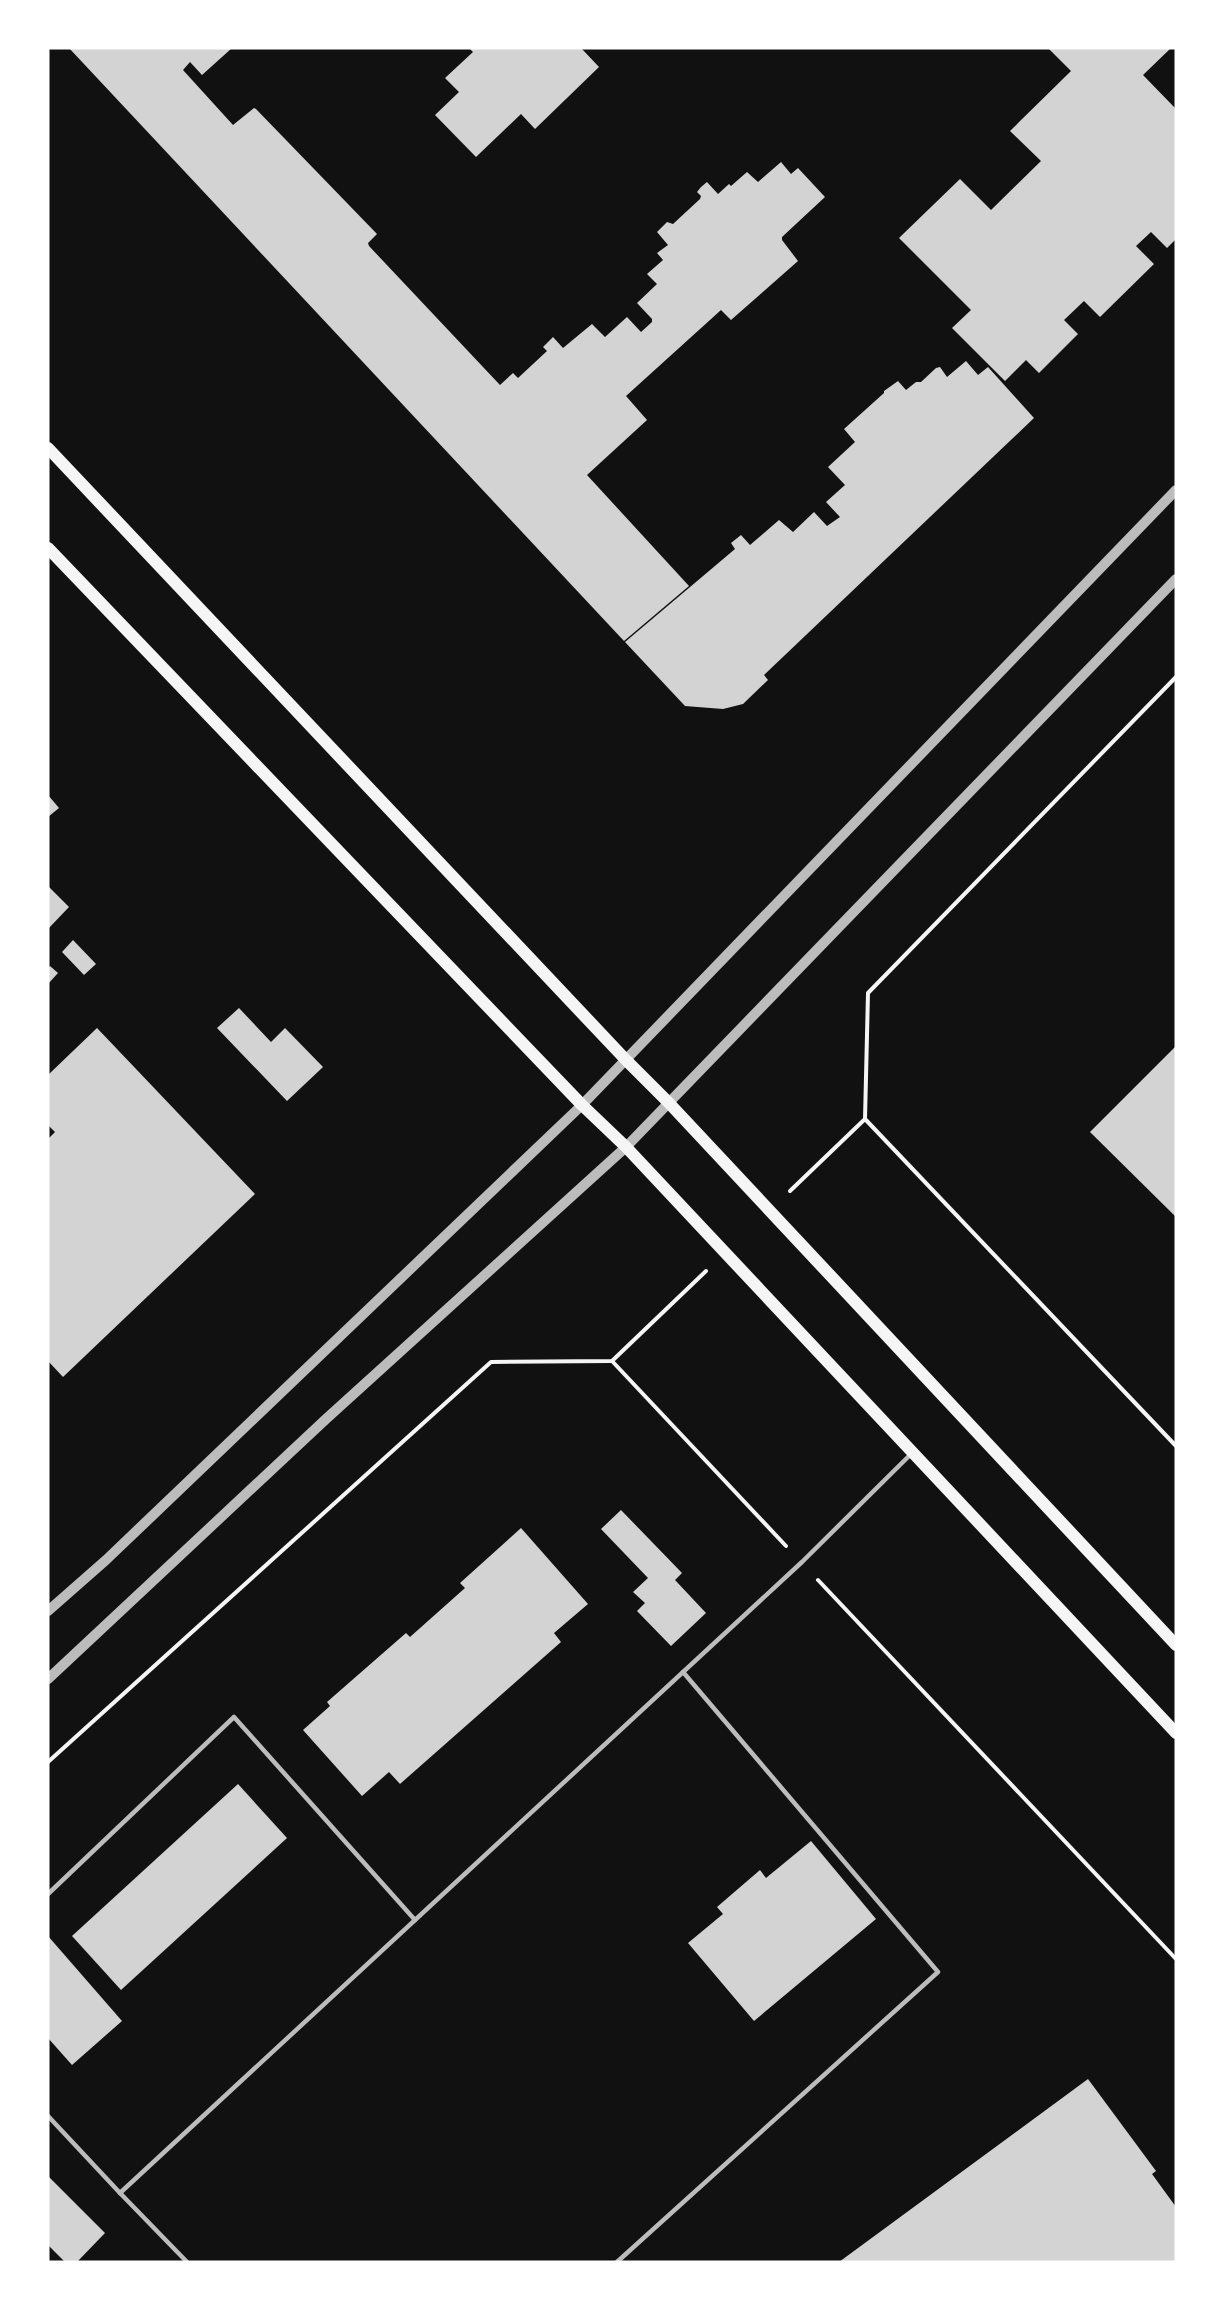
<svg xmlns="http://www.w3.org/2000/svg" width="1224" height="2310" viewBox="0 0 1224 2310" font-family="'Crimson Pro',serif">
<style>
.building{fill:#d3d3d3}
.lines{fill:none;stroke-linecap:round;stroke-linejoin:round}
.path{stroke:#f5f5f5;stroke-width:4}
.service{stroke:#bcbcbc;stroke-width:4.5}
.tertiary{stroke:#bcbcbc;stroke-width:10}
.secondary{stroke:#f5f5f5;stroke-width:12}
</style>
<rect width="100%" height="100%" fill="#111"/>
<g class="building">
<path d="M69 48H232L202 75 190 62 183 70 233 125 254 108 256 109 377 234 368 243 369 246 500 385 513 373 518 378 547 351 543 347 553 337 563 348 592 324 605 337 627 317 641 332 652 322V319L637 303 657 284 647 274 663 260 657 253 668 245 657 232 667 222 673 224 700 199 701 196 697 192 701 187 707 182 718 194 729 184 731 186 747 172 758 182 781 162 791 174 798 168 825 197 782 237V240L798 261 731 320 721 310 626 396 647 420 587 475 689 586 624 641Z"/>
<path d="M469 48H583L582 49 599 67 535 129 521 114 476 157 435 115 459 92 445 78 473 52Z"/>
<path d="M1048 48H1171L1143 75 1176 109V239L1167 248 1151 232 1136 246 1154 264 1100 317 1084 301 1064 320 1078 334 1039 373 1026 360 1005 381 952 328 971 310 899 238 960 179 991 210 1041 161 1010 131 1071 71Z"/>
<path d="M966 361 978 375 988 367 1034 418 764 675 768 680 743 704 723 709 685 706 625 642 735 549 731 543 741 535 750 545 779 520 793 532 814 512 827 526 840 517 826 502 845 485 828 467 855 442 844 429 884 393V391L898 381 906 390 916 382H921L936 368 940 367 947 377Z"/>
<path d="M48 795 59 808 48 817Z"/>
<path d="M48 886 69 907 48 929Z"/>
<path d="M73 940 96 964 84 975 62 952Z"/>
<path d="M50 966 58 973 48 984V968Z"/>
<path d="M239 1008 271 1042 285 1028 323 1067 287 1101 217 1028Z"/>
<path d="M97 1028 255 1194 63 1377 48 1361V1139L55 1132 48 1125V1075Z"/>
<path d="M1176 1046V1217L1090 1132Z"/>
<path d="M621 1510 682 1573 675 1580 706 1613 671 1646 637 1611 645 1603 633 1592 648 1578 601 1529Z"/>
<path d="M521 1528 588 1604 554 1633 561 1642 400 1784 389 1772 362 1796 303 1730 330 1706 327 1702 406 1633 410 1637 465 1588 460 1583Z"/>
<path d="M238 1784 287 1838 121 1990 72 1936Z"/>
<path d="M811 1841 876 1919 754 2021 688 1943 723 1914 717 1907 760 1870 766 1878Z"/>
<path d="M48 1936 122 2021 72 2065 48 2038Z"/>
<path d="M1088 2079 1156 2171 1152 2174 1176 2207V2262H839Z"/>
<path d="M48 2176 105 2233 77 2262H65L48 2245Z"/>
</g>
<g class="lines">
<g class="path">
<path d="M1176 677 868 993 865 1119 1176 1446"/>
<path d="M790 1191 865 1119"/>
<path d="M612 1361 786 1546"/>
<path d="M818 1580 1176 1959"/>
<path d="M48 1762 491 1362 612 1361 706 1271"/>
</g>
<g class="service">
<path d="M48 1894 234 1717 415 1920"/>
<path d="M48 2116 120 2193"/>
<path d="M187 2262 120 2193 802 1562 911 1454"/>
<path d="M617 2262 938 1972 683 1672"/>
</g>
<g class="tertiary">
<path d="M48 1611 106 1560 582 1105 1176 490"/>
<path d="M48 1679 326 1419 626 1147 1176 579"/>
</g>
<g class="secondary">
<path d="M48 448 626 1060 669 1103 1176 1645"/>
<path d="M48 548 582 1105 626 1147 1176 1733"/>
</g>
</g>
<rect width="1224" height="2310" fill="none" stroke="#ffffff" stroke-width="99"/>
</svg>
